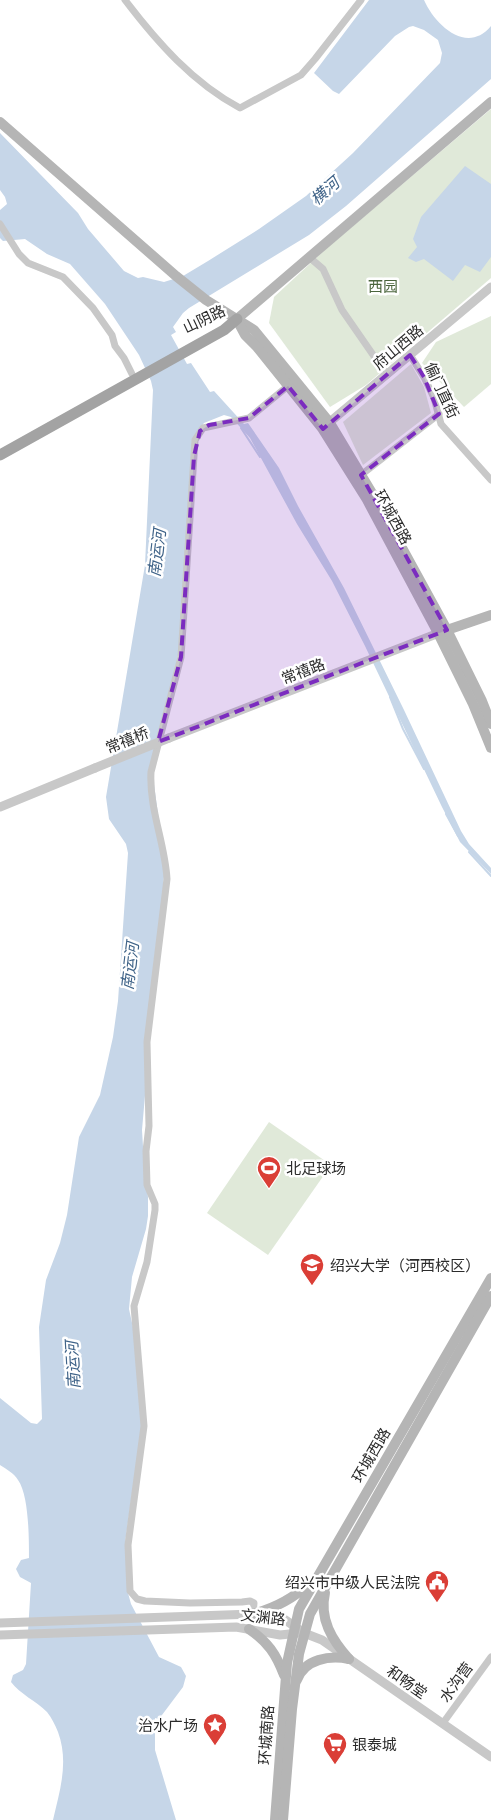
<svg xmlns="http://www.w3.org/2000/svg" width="491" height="1820" viewBox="0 0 491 1820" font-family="Poppins,'Noto Sans SC',sans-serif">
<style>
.green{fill:#e0e9d9}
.water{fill:#c6d6e8}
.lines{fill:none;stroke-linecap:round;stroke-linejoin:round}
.stream{stroke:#c6d6e8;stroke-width:2}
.minor{stroke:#c8c8c8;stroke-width:7}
.tertiary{stroke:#c8c8c8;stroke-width:9}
.secondary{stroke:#b5b5b5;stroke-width:10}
.primary{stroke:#a3a3a3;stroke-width:11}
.tertiary-bridge{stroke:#c8c8c8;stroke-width:9}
.marked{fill:#7b2cbf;fill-opacity:0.2;stroke:#7b2cbf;stroke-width:4;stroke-dasharray:10 6;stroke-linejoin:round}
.labels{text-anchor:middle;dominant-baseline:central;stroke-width:5;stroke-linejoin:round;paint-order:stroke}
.park-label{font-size:15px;fill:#4a643c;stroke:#fff}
.street-label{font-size:15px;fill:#2b2b2b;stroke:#fff}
.poi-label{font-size:15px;fill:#2b2b2b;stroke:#fff;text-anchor:start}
.water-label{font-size:16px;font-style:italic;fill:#3f6388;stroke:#fff}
</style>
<rect width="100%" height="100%" fill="#fff"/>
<g class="green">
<path d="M491 109V278L366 385 330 407 269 323 274 297 327 248Z"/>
<path d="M491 316V384L464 407 422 363 436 342Z"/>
<path d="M411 364 424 387 431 413 363 465 343 422Z"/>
<path d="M269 1122 331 1165 268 1255 207 1213Z"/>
</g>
<g class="water">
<path d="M369 0H424C435 25 467 55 491 26V79L346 206 309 235 189 308 183 313 173 327 176 332 171 335 187 364 191 363 210 392 214 391 244 424 248 423 279 468 298 506 344 588 404 710 461 831 469 844 491 868V874L460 842 442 807 365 646 332 581 297 524 250 438 231 417 224 415 204 423 195 435 179 651 152 770 165 865 142 1130 144 1163 148 1197V1216L146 1229 132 1277 129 1309 134 1332 142 1424 125 1543 128 1593 131 1604 159 1657 181 1667 186 1676 183 1687 159 1719 155 1718V1750L176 1820H53C60 1790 69 1762 58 1732 55 1725 52 1718 47 1712 36 1701 20 1694 11 1682L13 1675 23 1670 26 1664 31 1583 20 1577 16 1569 21 1560 29 1558C29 1539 29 1495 18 1480 14 1473 6 1469 0 1465V1398L31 1423 37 1424 42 1419 39 1327 46 1280 60 1243 67 1215 79 1137 100 1095 113 1037 118 1001 128 853 126 844 109 819 106 797 145 565 153 390 151 381 139 355 105 304 70 264 47 254 25 239 3 241 0 238V210L7 204 5 197 0 190V133L78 213 88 229 124 271 138 278 143 277 164 282 183 276 208 261 259 229 306 196 353 153 440 63 442 53 438 40 424 30 413 26 409 27 395 36 339 94 333 91 314 73Z"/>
<path d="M465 166 491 184V257L480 272 465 265 453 281 424 259 416 262 408 258 417 247 413 239 421 217Z"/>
</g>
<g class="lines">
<g class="stream">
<path d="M241 428 260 457"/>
<path d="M390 697 403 729 424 769"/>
<path d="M446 814 458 836"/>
<path d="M469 852 491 876"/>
</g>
<g class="minor">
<path d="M125 0C157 42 193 83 240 108L301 75 315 59 361 0"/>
<path d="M0 224 19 254 28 263 63 277 93 308 112 335 115 346 124 358 132 374"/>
<path d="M309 257 323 269 342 310 387 375"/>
<path d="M410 355 424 377 434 398 441 424 491 480"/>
<path d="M434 398 447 404"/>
<path d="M361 475 439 414"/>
<path d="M253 1614 254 1603 250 1601 242 1602 190 1603 145 1601 137 1599 130 1591 128 1545 144 1426 134 1306 147 1262 155 1210V1204L147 1185 146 1151 149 1126 147 1042 167 879C165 843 149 809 151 772L181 657 195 440 203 428 249 418 288 386"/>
<path d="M443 1723 491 1657"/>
</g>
<g class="tertiary">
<path d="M325 426 491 287"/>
<path d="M169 738 444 631"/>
<path d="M0 807 95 768"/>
<path d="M0 1623 253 1614 284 1619 304 1633 322 1640 491 1757"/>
<path d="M0 1635 236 1627 280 1635 299 1633"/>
</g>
<g class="secondary">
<path d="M0 122 176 276 206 300 254 330 330 423 372 493 447 630 482 701 491 724"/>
<path d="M237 319 491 102"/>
<path d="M237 320 245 335 257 347 322 428 366 498 438 633 473 704 491 748"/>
<path d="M447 630 491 615"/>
<path d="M325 1593C319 1619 332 1640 349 1659"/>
<path d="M253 1614C276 1608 294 1598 311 1582"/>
<path d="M249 1629C268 1642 276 1654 284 1675"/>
<path d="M297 1680C304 1659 330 1655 349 1659"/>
<path d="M275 1820 287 1663 299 1609 491 1278"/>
<path d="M283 1820 292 1709 299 1654 310 1614 491 1296"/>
</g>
<path class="primary" d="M0 455 224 330 237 319"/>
<path class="tertiary-bridge" d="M95 768 169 738"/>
</g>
<path class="marked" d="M410 355 424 377 439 414 361 475 447 630 158 742 181 657 194 456 200 431 209 425 249 418 288 386 323 429Z"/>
<defs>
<g id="stadium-pin" transform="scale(1.25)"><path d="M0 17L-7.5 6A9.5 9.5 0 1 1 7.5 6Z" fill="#da3e36" stroke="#fff"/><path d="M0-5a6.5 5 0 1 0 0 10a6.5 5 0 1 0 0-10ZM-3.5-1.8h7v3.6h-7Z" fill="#fff"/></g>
<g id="university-pin" transform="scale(1.25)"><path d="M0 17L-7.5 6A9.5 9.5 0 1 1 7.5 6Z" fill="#da3e36" stroke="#fff"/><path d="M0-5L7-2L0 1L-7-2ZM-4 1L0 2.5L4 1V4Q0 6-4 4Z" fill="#fff"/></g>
<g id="civic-pin" transform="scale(1.25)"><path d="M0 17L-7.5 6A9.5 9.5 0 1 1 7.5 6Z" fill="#da3e36" stroke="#fff"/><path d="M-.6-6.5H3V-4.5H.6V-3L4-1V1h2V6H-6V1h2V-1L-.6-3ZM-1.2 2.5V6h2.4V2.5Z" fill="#fff"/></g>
<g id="sight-pin" transform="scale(1.25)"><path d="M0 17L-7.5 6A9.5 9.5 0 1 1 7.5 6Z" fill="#da3e36" stroke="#fff"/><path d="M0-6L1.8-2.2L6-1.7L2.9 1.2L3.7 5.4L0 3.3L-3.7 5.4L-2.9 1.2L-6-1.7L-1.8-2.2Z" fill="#fff"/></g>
<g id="supermarket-pin" transform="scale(1.25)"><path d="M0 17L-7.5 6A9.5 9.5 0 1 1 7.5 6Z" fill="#da3e36" stroke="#fff"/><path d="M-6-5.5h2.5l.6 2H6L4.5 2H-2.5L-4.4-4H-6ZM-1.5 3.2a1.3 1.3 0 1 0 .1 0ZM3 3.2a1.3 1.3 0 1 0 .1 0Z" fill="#fff"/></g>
</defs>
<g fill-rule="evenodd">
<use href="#stadium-pin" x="269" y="1168"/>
<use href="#university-pin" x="312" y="1265"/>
<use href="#civic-pin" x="437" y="1582"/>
<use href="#sight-pin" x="215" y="1725"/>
<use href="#supermarket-pin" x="335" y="1744"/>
</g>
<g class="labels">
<g class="park-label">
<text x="383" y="286">西园</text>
</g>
<g class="street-label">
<text transform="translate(204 319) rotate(-25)">山阴路</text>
<text transform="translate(398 347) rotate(-40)">府山西路</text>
<text transform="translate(442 390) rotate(65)">偏门直街</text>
<text transform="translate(393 517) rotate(61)">环城西路</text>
<text transform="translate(303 671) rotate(-21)">常禧路</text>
<text transform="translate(127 740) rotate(-22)">常禧桥</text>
<text transform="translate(371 1455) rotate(-60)">环城西路</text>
<text transform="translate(263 1617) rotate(6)">文渊路</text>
<text transform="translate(407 1682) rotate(35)">和畅堂</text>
<text transform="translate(456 1682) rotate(-54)">水沟营</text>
<text transform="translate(266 1735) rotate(-86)">环城南路</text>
</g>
<g class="poi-label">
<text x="286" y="1168">北足球场</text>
<text x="330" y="1265">绍兴大学（河西校区）</text>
<text x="420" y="1582" text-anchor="end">绍兴市中级人民法院</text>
<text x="198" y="1725" text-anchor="end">治水广场</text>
<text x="352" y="1744">银泰城</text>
</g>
<g class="water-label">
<text transform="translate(325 191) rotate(-41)">横河</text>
<text transform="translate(157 553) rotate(-83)">南运河</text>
<text transform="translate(130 966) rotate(-83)">南运河</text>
<text transform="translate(73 1365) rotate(-93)">南运河</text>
</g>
</g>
</svg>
